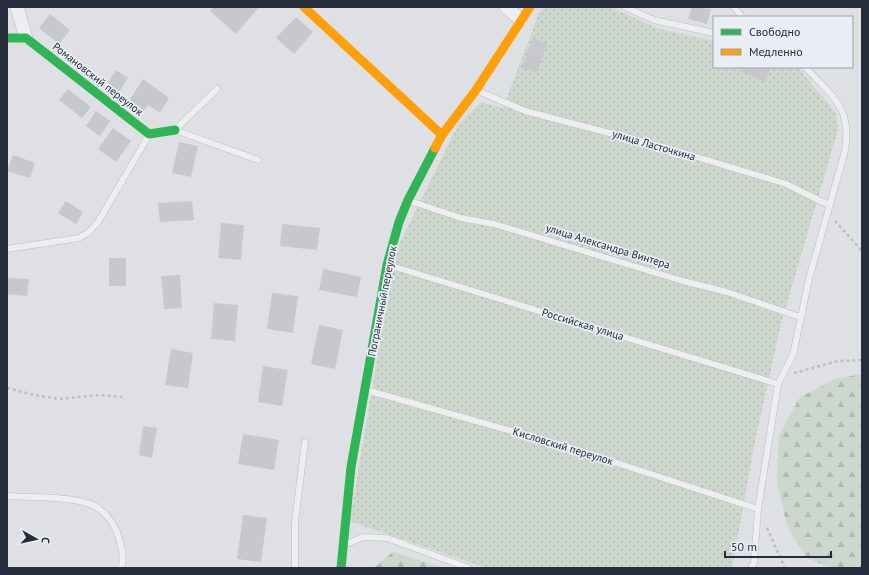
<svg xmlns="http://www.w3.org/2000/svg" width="869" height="575" viewBox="0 0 869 575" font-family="'PT Sans',sans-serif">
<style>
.green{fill:url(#green-dots)}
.forest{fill:url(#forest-firs)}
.building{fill:#c6c8cb}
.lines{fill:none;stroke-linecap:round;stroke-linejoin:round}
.lane-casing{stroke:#bcbec1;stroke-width:7}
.street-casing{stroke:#bcbec1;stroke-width:14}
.path{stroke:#bdbec3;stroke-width:2.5;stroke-dasharray:3 3;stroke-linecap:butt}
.lane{stroke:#edeef0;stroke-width:6}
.street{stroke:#edeef0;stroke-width:13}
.fast{stroke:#30b455;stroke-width:9}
.slow{stroke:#ff9f0a;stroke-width:9}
.labels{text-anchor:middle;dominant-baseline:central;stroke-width:3.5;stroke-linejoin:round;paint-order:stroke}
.street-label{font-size:11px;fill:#252d3c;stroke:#eaeef4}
</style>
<defs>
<pattern id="green-dots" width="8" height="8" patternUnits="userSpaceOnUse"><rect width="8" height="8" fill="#ced7ce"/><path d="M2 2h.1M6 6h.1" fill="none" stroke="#b1b9b2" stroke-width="1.8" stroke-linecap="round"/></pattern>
<pattern id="forest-firs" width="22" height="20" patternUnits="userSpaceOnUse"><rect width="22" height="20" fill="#ced7ce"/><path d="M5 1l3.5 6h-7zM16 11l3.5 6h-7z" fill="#b1b9b2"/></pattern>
</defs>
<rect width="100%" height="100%" fill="#dee0e3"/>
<path class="green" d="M545 7H610L659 29 714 41V67H795L799 69 836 113 838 130 782 320 755 441 732 568H486L350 521 395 253 458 125 481 102 503 108 539 13Z"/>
<g class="forest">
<path d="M862 374V568H830L807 558 789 529 784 514 777 479 779 435 800 397 835 379Z"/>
<path d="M393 552 444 568H374Z"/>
</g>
<g class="building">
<path d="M214 7H259L236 34 210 11Z"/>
<path d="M692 7 711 9 707 24 688 19Z"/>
<path d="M50 14 70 30 59 44 39 28Z"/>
<path d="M296 17 313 32 294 54 276 38Z"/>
<path d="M533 38 547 43 537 73 522 68Z"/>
<path d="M742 67H771L765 82 740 71Z"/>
<path d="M116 70 128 78 116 97 104 89Z"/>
<path d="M143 79 169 98 160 113 148 105 143 112 128 102Z"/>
<path d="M68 89 91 107 82 118 59 100Z"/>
<path d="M96 111 110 121 100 136 86 126Z"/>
<path d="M113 128 131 141 116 162 98 149Z"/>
<path d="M179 142 198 146 191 177 172 173Z"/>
<path d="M13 155 35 163 30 178 7 171Z"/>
<path d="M66 201 83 212 76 224 58 213Z"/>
<path d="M192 201 194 220 160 222 158 203Z"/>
<path d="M221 223 244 225 241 260 218 258Z"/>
<path d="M282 224 320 228 317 250 280 246Z"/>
<rect x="109" y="258" width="17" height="28"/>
<path d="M323 269 361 277 357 297 319 290Z"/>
<path d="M180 275 182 308 164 309 161 276Z"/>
<path d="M7 278 29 279 27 296 7 294Z"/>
<path d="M272 293 298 296 293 333 267 329Z"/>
<path d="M214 303 238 305 235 341 211 339Z"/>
<path d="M319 325 343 330 335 369 311 364Z"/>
<path d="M171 349 193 353 188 388 165 385Z"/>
<path d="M263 366 288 370 282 406 258 402Z"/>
<path d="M143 426 157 428 152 458 139 455Z"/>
<path d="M243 434 279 440 274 470 238 464Z"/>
<path d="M243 515 267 518 261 562 237 559Z"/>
</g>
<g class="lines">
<g class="lane-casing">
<g id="lane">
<path d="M625 7 654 20 714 33"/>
<path d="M734 7 742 17"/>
<path d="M217 89 175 130 258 160"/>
<path d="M478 91 525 111 667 148 786 184 829 205"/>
<path d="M410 201 461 218 494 224 683 281 727 292 800 317"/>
<path d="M7 249 79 238 89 232 98 222 149 135"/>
<path d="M388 265 778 384"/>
<path d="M366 390 565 446 758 509"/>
<path d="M7 496C30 498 65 496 87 503 102 507 115 523 119 538 121 548 125 558 121 568"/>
<path d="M346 544 363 537 387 538 469 568"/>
<path d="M295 568V522L305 442"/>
<path d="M751 568 754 563 758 509 778 384 793 355 809 279 845 151C852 107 833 97 805 67"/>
</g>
</g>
<g class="street-casing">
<g id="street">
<path d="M17 7 26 38"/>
<path d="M506 7 521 20"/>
</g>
</g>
<g class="path">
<path d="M835 221 862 251"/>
<path d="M794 373 838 361 862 360"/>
<path d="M7 388 34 395 60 399 99 395 123 397"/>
<path d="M767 528 785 568"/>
</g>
<use href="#lane" class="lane"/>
<use href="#street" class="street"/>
<g class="fast">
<path d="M7 38H26L149 134 175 130"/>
<path d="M341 568 351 467 387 265 399 222 408 200 435 148"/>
</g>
<g class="slow">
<path d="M304 7 442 135"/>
<path d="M435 148 442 135 476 90 530 7"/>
</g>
</g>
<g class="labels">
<g class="street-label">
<text transform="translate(98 79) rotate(38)">Романовский переулок</text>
<text transform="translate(654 145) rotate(16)">улица Ласточкина</text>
<text transform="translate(608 246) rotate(17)">улица Александра Винтера</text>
<text transform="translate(382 301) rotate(-79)">Пограничный переулок</text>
<text transform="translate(583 324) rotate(17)">Российская улица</text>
<text transform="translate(563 446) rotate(17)">Кисловский переулок</text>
</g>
</g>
<rect width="869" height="575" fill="none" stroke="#252d3c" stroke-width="16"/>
<rect x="713" y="16" width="140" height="52" fill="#eaeef4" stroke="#9ba1aa"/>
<rect x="721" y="29" width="20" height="6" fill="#30b455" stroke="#9ba1aa"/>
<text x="749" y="36" font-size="12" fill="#252d3c">Свободно</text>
<rect x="721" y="49" width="20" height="6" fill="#ff9f0a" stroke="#9ba1aa"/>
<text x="749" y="56" font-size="12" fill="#252d3c">Медленно</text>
<g transform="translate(36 539) rotate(98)" stroke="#eaeef4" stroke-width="3" paint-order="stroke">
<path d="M0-3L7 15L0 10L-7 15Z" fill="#252d3c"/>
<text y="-6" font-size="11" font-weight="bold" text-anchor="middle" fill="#252d3c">С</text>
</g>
<path d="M725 551v6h106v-6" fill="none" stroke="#252d3c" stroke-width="2"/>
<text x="731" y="551" font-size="12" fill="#252d3c" stroke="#eaeef4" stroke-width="3" paint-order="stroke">50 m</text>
</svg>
